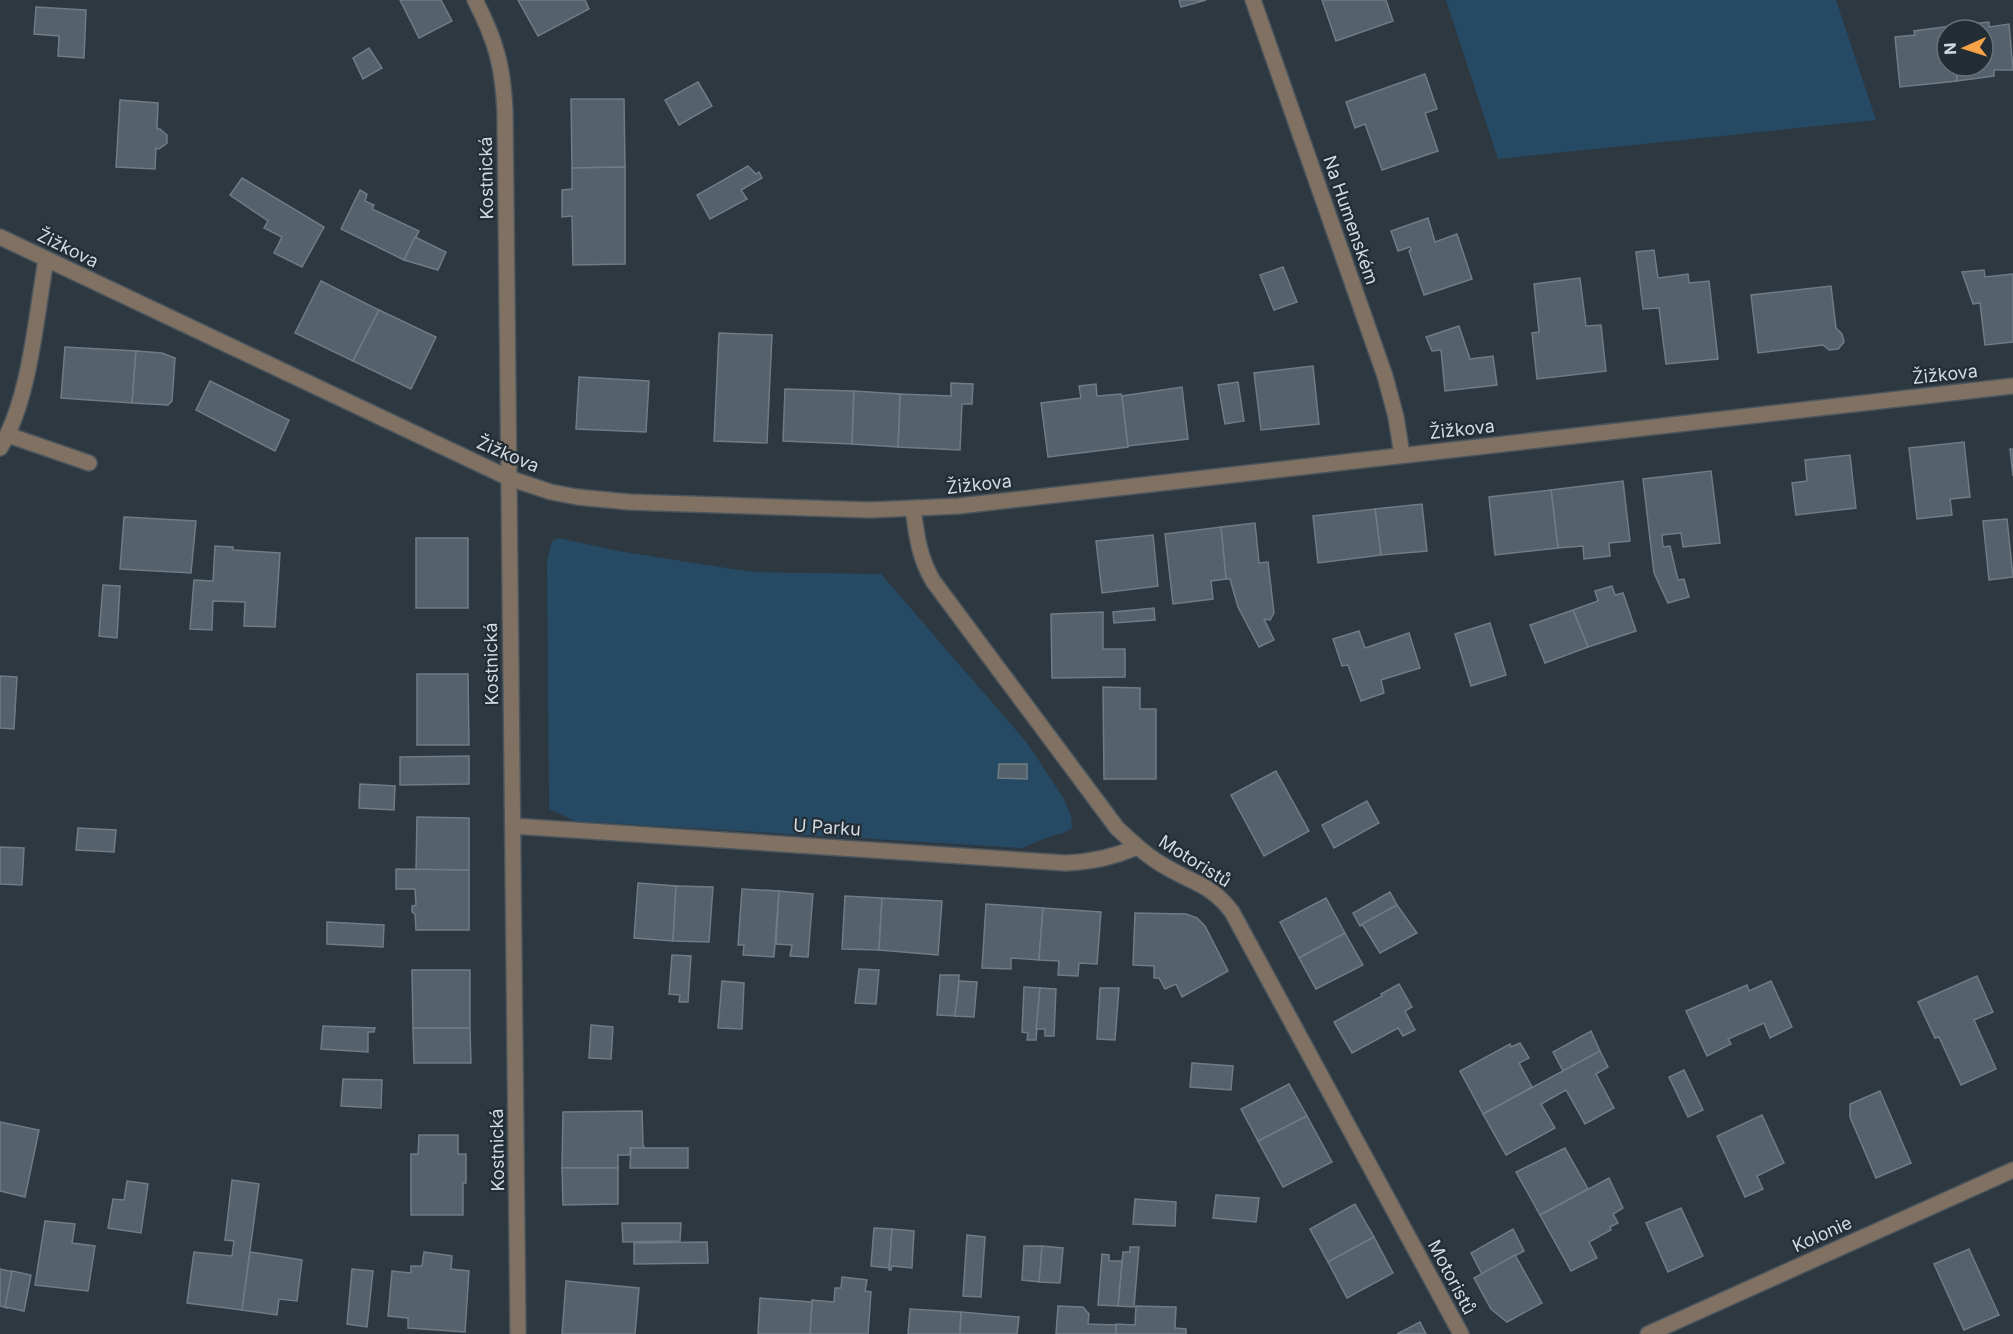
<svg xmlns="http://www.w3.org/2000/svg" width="2013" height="1334" viewBox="0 0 2013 1334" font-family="Inter,sans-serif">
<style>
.green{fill:#264a64}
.building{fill:#55616b;stroke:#6f7c86;stroke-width:1.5}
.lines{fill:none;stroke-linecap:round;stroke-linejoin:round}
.minor-casing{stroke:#4b555d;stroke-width:18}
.minor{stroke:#807162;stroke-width:15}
.labels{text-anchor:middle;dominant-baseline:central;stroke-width:4.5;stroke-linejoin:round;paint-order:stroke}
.street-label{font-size:18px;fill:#d3dadf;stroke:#232d36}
</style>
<rect width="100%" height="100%" fill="#2d3840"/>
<g class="green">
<path d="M1446 0H1836L1876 120 1498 159Z"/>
<path d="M559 538 618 551 752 572 881 574 1027 743 1064 799 1071 816 1072 828 1064 833 1051 836 1022 848 575 821 549 809 547 562 552 541Z"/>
</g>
<g class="building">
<path d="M400 0H441L452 21 419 38Z"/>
<path d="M518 0H585L589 9 538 36Z"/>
<path d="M1179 0H1206L1181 7Z"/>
<path d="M1322 0H1386L1393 21 1336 41Z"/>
<path d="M36 7 86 10 84 58 58 56 59 36 34 34Z"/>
<path d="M1989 22V27L2009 24 2013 70H1994V76L1957 81 1956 66H1983V30H1952L1951 26Z"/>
<path d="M1951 26 1952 30H1947V66H1956L1957 81 1900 87 1895 37 1915 35 1914 31Z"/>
<path d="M369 48 382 68 363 79 353 58Z"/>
<path d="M1425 74 1437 109 1425 113 1438 151 1382 170 1365 124 1355 128 1346 102Z"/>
<path d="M698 82 712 106 679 125 665 100Z"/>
<path d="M571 99H624L625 167 572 168Z"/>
<path d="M120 100 158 103 157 129H160L167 135V143L159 149 156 148 155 169 116 167Z"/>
<path d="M748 166 756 174 759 172 762 178 741 190 747 199 710 219 697 195Z"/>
<path d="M625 167V264L573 265 572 216 562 217V190L572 189V168Z"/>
<path d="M242 178 324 227 302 267 274 253 282 237 264 228 268 221 230 195Z"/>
<path d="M360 190 367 194 365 201 374 205 372 209 419 231 404 260 341 229Z"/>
<path d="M1428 218 1435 242 1457 234 1472 279 1424 295 1409 251 1411 250 1410 247 1398 251 1391 231Z"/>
<path d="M415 237 446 252 438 270 404 260Z"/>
<path d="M1654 250 1658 278 1688 274 1689 283 1709 281 1718 359 1666 364 1659 308 1643 309 1636 252Z"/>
<path d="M1283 267 1297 302 1274 310 1260 275Z"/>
<path d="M1984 270 1985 277 2013 274V342L1985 345 1980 303 1973 304 1962 272Z"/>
<path d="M1580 278 1586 326 1601 325 1606 371 1537 379 1532 333 1539 332 1534 284Z"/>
<path d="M321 281 379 310 353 361 295 333Z"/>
<path d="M1831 286 1836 328 1842 334 1844 342 1838 349 1829 350 1823 345 1758 353 1751 295Z"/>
<path d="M379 310 436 337 411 389 353 361Z"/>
<path d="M1459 326 1470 359 1493 356 1497 385 1445 391 1441 350 1432 351 1426 337Z"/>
<path d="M719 333 772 335 767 443 714 441Z"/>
<path d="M65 347 136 351 132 403 61 398Z"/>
<path d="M136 351 162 353 175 358 172 401 168 405 132 403Z"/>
<path d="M1313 366 1319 424 1261 430 1254 373Z"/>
<path d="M579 377 649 381 646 432 576 429Z"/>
<path d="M210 381 289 420 275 451 196 410Z"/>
<path d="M1238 382 1244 421 1225 424 1218 385Z"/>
<path d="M951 383 973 384 972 404H962L960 450 898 447 900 394 951 396Z"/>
<path d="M1096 384 1097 396 1121 394 1122 396 1128 447 1048 457 1041 403 1081 398 1079 386Z"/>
<path d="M1182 387 1188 439 1128 446 1122 396Z"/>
<path d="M785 389 854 391 852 444 783 441Z"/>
<path d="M854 391 900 394 898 447 852 444Z"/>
<path d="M1964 442 1970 497 1950 499 1952 515 1917 519 1909 448Z"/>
<path d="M2010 449H2013V476Z"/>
<path d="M1850 455 1856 508 1796 515 1792 483 1807 481 1805 460Z"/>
<path d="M1711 471 1720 543 1683 547 1681 533 1662 535 1663 547 1670 546 1678 580 1684 579 1689 597 1668 603 1654 573 1643 479Z"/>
<path d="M1623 481 1630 541 1609 543 1610 556 1584 559 1583 546 1558 548 1551 490Z"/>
<path d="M1551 490 1558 548 1495 555 1489 497Z"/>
<path d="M1422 504 1427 551 1381 555 1375 509Z"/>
<path d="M1375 509 1381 555 1318 563 1313 516Z"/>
<path d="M124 517 196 521 191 573 120 569Z"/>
<path d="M2007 519 2013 577 1989 580 1983 521Z"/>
<path d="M1255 523 1259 563 1268 562 1274 613 1270 620 1264 619 1274 640 1259 647 1238 607 1230 579H1226L1221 527Z"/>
<path d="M1221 527 1226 579 1211 581 1213 599 1173 604 1165 534Z"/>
<path d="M1153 535 1158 586 1102 593 1096 541Z"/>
<rect x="416" y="538" width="52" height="70"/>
<path d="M215 546 233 547V550L280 553 275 627 244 626 245 602 213 601 212 630 190 629 194 580 213 581Z"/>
<path d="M103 585 120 586 117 638 99 636Z"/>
<path d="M1612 586 1615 595 1623 593 1636 631 1588 647 1573 610 1598 601 1595 591Z"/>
<path d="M1154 608 1155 620 1114 623 1113 612Z"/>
<path d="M1573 610 1588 647 1545 663 1530 625Z"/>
<path d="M1103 612V649H1125V677L1052 678 1051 614Z"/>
<path d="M1490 623 1506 675 1471 686 1455 634Z"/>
<path d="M1359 631 1365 648 1409 633 1420 668 1381 680 1384 693 1361 701 1348 665 1342 666 1333 639Z"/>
<path d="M417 674H468L469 745H417Z"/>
<path d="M0 676 17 677 14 729 0 728Z"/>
<path d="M1103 687 1140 688V709H1156V779H1104Z"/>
<path d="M469 756V784L400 785V757Z"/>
<path d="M999 764H1027V779L998 778Z"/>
<path d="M1276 771 1309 831 1264 856 1231 795Z"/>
<path d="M360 784 395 786 394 810 359 808Z"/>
<path d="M1367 801 1379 823 1334 848 1322 825Z"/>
<path d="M417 817 469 818V870H416Z"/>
<path d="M78 828 116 830 114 852 76 850Z"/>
<path d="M0 847 24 848 22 885 0 884Z"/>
<path d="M396 869 469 870V930H416L415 914 412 912V906L416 905 415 889H396Z"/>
<path d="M638 883 676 886 673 941 634 938Z"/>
<path d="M676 886 713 887 709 942 673 941Z"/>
<path d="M742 889 779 891 774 957 743 955 744 945H738Z"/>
<path d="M779 891 813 894 808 957 790 956 792 945 776 944Z"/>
<path d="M1390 892 1397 905 1360 926 1353 913Z"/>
<path d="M845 896 882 898 879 950 842 949Z"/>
<path d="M882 898 942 901 938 955 879 950Z"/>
<path d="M1326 898 1345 933 1299 958 1280 922Z"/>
<path d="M986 904 1043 908 1039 960 1011 958V969L982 968Z"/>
<path d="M1397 905 1417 933 1380 953 1362 924Z"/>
<path d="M1043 908 1101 912 1097 964 1079 963 1078 976 1058 975 1059 961 1039 960Z"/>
<path d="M1135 913 1186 914 1197 918 1205 926 1228 971 1182 997 1176 984 1165 989 1159 978H1154V966L1133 965Z"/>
<path d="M327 922 384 925 383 947 327 944Z"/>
<path d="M1345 933 1363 965 1316 989 1299 958Z"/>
<path d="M672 955 691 956 688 1002H679L680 995 669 994Z"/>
<path d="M859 969 879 970 876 1004 855 1003Z"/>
<path d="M412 970H470V1028H413Z"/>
<path d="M940 975H959L957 1016 937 1015Z"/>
<path d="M1977 976 1993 1012 1974 1020 1996 1069 1961 1085 1939 1037 1935 1038 1918 1002Z"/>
<path d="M722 981 744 983 742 1029 718 1028Z"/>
<path d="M959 981 977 982 974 1017 955 1016Z"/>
<path d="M1771 981 1792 1027 1770 1038 1764 1023 1728 1039 1731 1044 1707 1056 1686 1011 1747 985 1749 991Z"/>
<path d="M1399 984 1412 1007 1405 1011 1415 1030 1403 1036 1398 1028 1352 1053 1334 1022 1382 996 1381 994Z"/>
<path d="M1024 987 1040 988 1036 1040H1027L1028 1033 1022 1032Z"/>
<path d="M1040 988 1056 989 1054 1036H1045V1029H1036Z"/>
<path d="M1100 988H1119L1115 1040 1097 1039Z"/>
<path d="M591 1025 613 1027 611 1059 589 1058Z"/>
<path d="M323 1026 375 1028 374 1032H368V1052L321 1049Z"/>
<path d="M413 1028H470L471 1063H414Z"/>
<path d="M1591 1031 1600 1051 1563 1071 1553 1052Z"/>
<path d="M1520 1043 1529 1058 1519 1063 1532 1087 1483 1114 1460 1071 1510 1044 1511 1047Z"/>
<path d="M1600 1051 1608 1067 1596 1074 1614 1108 1585 1124 1566 1090 1541 1104 1555 1128 1506 1155 1483 1114Z"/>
<path d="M1192 1063 1233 1066 1231 1090 1190 1087Z"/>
<path d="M1684 1070 1703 1110 1688 1117 1669 1077Z"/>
<path d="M343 1079 382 1080 381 1108 341 1106Z"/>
<path d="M1289 1084 1307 1116 1258 1141 1241 1109Z"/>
<path d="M1880 1091 1911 1163 1876 1178 1850 1117V1104Z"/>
<path d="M642 1111 643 1145 645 1148H630V1155H618V1168H562L563 1112Z"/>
<path d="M1762 1115 1784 1163 1757 1176 1763 1189 1745 1197 1717 1136Z"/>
<path d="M1307 1116 1332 1162 1283 1187 1258 1141Z"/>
<path d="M0 1122 39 1130 25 1197 0 1191Z"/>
<path d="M419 1135H458V1154H466V1183H463V1215H411V1154H418Z"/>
<path d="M631 1148H688V1168H630Z"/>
<path d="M1565 1148 1588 1189 1540 1215 1516 1172Z"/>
<path d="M562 1168H618V1204L563 1205Z"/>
<path d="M1609 1178 1623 1208 1613 1214 1618 1223 1610 1227 1611 1230 1589 1242 1597 1258 1571 1271 1540 1215Z"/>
<path d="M232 1180 259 1184 242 1310 187 1303 194 1252 232 1256 234 1241 225 1240Z"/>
<path d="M127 1181 148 1184 141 1233 108 1228 113 1199 124 1200Z"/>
<path d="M1216 1195 1259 1198 1256 1222 1213 1218Z"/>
<path d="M1135 1199 1176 1202 1175 1226 1133 1224Z"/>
<path d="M1355 1204 1374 1237 1328 1262 1310 1229Z"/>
<path d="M1681 1208 1703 1256 1668 1272 1646 1223Z"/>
<path d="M45 1221 75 1224 72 1243 95 1246 88 1291 35 1285Z"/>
<path d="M622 1223H681L680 1241 623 1242Z"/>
<path d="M874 1228 892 1229 889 1268 871 1266Z"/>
<path d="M892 1229 914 1231 912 1268 892 1266 891 1270H889Z"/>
<path d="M1513 1229 1524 1251 1482 1274 1471 1253Z"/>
<path d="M967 1235 985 1237 981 1297 963 1296Z"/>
<path d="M1374 1237 1393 1273 1347 1298 1328 1262Z"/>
<path d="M707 1242 708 1263 634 1264V1243Z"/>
<path d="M1024 1246H1042L1040 1282 1022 1280Z"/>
<path d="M1042 1246 1063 1248 1060 1283 1039 1282Z"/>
<path d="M1130 1247H1139L1134 1307 1118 1306 1123 1252H1130Z"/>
<path d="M1969 1249 1999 1315 1964 1330 1934 1264Z"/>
<path d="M250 1252 302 1260 297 1301 279 1299 277 1315 242 1310Z"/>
<path d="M424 1252 452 1256 451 1269 469 1271 465 1332 408 1328V1318L388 1316 392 1271 411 1273V1266H422Z"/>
<path d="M1102 1254 1109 1255V1261H1122L1118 1306 1098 1305Z"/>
<path d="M1515 1255 1542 1303 1507 1322 1491 1309 1474 1278Z"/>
<path d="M0 1269 14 1272 7 1308 0 1306Z"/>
<path d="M352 1269 373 1271 367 1327 347 1324Z"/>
<path d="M12 1271 31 1275 24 1311 5 1307Z"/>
<path d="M842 1277 867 1280 865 1291 871 1292 868 1334H810L812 1300 834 1302 835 1288H841Z"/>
<path d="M566 1281 639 1288 635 1334H562Z"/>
<path d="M760 1298 812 1302 810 1334H758Z"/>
<path d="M1058 1306 1083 1307 1089 1314 1088 1324 1116 1325V1334H1056Z"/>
<path d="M1136 1306 1176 1307 1175 1328 1186 1329V1334H1116V1324L1135 1325Z"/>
<path d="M910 1309 961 1312 960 1334H908Z"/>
<path d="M961 1312 1019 1317 1017 1334H960Z"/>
<path d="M1420 1322 1426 1334H1397Z"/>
</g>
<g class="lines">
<g class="minor-casing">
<g id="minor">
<path d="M475 0C496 41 503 66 505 112L518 1334"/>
<path d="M1253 0 1385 376 1396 417 1402 455"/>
<path d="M0 237 509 478 551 492 577 497 629 502 870 510 959 506 2013 386"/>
<path d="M8 435 89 463"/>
<path d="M0 448C30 400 36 316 46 260"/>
<path d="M913 509C917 537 919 557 933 581L1117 828C1133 843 1149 858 1168 868 1195 884 1212 885 1232 912L1461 1334"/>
<path d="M513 826 1066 863C1091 862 1114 857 1137 847"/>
<path d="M1648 1334 2013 1170"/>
</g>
</g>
<use href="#minor" class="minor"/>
</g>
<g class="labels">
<g class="street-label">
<text transform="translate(486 178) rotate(-91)">Kostnická</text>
<text transform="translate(1351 220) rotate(71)">Na Humenském</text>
<text transform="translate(68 248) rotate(26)">Žižkova</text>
<text transform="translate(1945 374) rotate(-6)">Žižkova</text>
<text transform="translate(1462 429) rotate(-6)">Žižkova</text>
<text transform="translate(508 454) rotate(23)">Žižkova</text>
<text transform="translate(979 484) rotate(-6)">Žižkova</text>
<text transform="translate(491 664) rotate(-91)">Kostnická</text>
<text transform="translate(827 827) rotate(4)">U Parku</text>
<text transform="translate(1195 861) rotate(32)">Motoristů</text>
<text transform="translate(497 1150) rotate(-91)">Kostnická</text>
<text transform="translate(1822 1234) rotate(-24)">Kolonie</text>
<text transform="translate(1452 1277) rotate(62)">Motoristů</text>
</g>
</g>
<g transform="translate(1965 48) rotate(267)"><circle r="28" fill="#232d36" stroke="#69727a" stroke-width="1.5"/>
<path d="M0-4.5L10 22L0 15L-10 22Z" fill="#f5a345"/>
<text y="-9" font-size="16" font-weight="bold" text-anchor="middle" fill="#d3dadf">N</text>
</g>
</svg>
